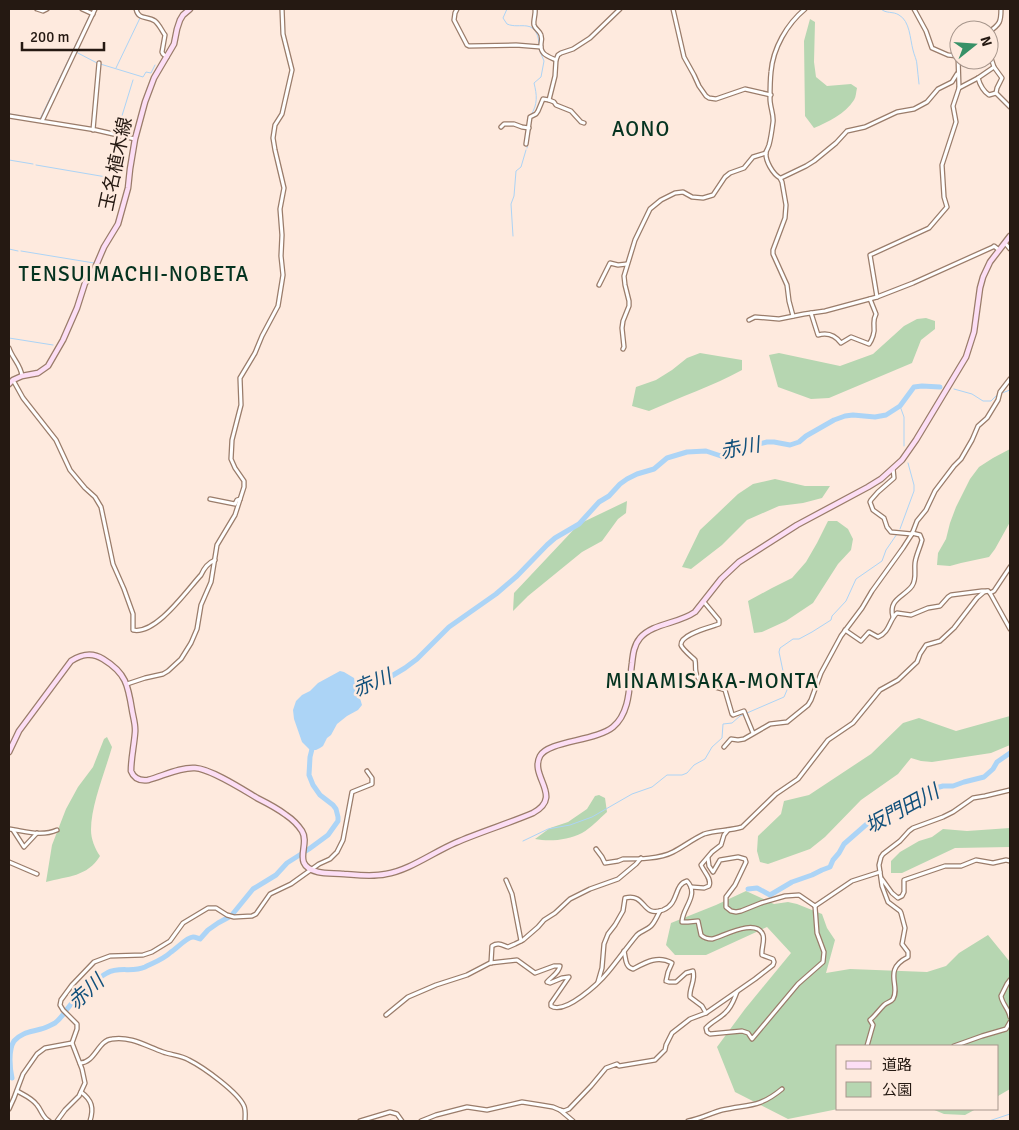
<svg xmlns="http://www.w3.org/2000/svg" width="1019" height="1130" viewBox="0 0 1019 1130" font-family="Signika,'Noto Sans JP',sans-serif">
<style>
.green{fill:#b6d6b1}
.water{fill:#acd4f6}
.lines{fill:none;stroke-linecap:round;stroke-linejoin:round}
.stream{stroke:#acd4f6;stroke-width:1}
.river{stroke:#acd4f6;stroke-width:5}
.street-casing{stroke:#9a7c6a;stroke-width:5.5}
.secondary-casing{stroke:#9a7c6a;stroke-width:7}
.street{stroke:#fff;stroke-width:3}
.secondary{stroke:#fcdef5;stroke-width:4.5}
.labels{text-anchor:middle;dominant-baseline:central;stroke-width:5;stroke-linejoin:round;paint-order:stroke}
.street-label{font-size:19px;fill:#251912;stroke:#feeade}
.water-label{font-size:20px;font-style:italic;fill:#11507b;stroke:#feeade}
.quarter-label{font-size:21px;letter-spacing:1px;fill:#053320;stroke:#feeade}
</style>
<rect width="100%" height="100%" fill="#feeade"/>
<g class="green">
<path d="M810 19 815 22 814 62 816 77 827 86 851 84 857 88C856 92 856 97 854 100 845 114 828 122 814 128L805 116 804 41Z"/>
<path d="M926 318 935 321V329L921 340 912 363 829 398 811 399 778 387 769 355 779 353 840 366 873 354 904 326 917 319Z"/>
<path d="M700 353 742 360V370C713 386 680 397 649 411L632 406 636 387 656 380 672 370 687 358Z"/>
<path d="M1010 449V522L995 549 989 557 961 563 950 566 937 565 938 553 946 539 950 523 956 507 970 479 979 467 993 458Z"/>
<path d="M775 479 805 486H830L822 498 803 503 779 506 747 520 722 545 691 569 682 567 700 530 717 514 738 494 753 484Z"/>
<path d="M627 501 626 513 618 519 602 541 582 552 528 596 513 611 514 593 579 524Z"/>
<path d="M828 521H837L848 529 853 539 851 550 838 564 813 603 786 621 762 632 754 633 748 601 772 588 792 578 806 562 817 543Z"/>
<path d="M1010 716V745L991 753 932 762 921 761 911 758 898 774 861 800 825 837 810 849 768 864 760 862 757 851 758 836 781 814 784 801 809 795 871 754 903 723 919 718 956 731Z"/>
<path d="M107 737 112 747C105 772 91 805 91 830 91 839 95 849 100 856 87 877 68 876 46 882L52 845 66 809 78 787 93 767 104 739Z"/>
<path d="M599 795 605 798 607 812C599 819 591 828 582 833 568 840 550 842 535 839L550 828 568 822 587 809 595 796Z"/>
<path d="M1010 828V847L955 848 902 873H891V861L900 852 919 841 932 837 943 829 967 831Z"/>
<path d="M746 891 774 904 788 902 797 904 822 914 827 928 835 940 826 973 850 969 927 972 946 966 959 953 988 935 1010 962V1089L998 1096V1046H838V1109L788 1119 735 1092 717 1047 745 1009 791 953 767 927 706 955H675L666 945 671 923 716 905Z"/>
<path d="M932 1109H976L965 1115 944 1114Z"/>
</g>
<path class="water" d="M340 671 344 672 354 678 362 705 358 710 347 716 337 724 331 735 327 738 323 746 320 748 316 750H310L302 742 294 719 293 710 296 701 302 695 310 691 318 683Z"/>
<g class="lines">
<g class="stream">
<path d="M507 9 503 18 507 24C514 27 520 25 527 26 536 27 539 37 539 45"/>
<path d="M881 9C886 14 893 11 899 15 910 21 910 39 913 50 914 55 917 60 917 65 918 71 918 78 919 84"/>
<path d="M76 52 97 63 143 77 146 72 151 73 155 65"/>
<path d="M116 68 140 18 136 15 134 9"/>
<path d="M9 114 40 119"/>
<path d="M531 115C538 104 537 95 534 83L541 77 544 61 539 49"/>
<path d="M40 119 90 15"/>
<path d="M107 131 117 132 133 80"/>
<path d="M527 148 530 129"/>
<path d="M9 160 33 164"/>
<path d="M36 165 118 179"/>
<path d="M513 236 511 204 514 196 516 171 521 167 526 150"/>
<path d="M9 249 18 251"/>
<path d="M21 251 94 263"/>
<path d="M9 338 53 345"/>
<path d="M954 389 972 394 983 401H991L998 394"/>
<path d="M1002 393 1010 390"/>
<path d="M900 406 904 417V446"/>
<path d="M900 529 914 491V485L908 463"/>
<path d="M523 841 548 829 570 825 592 817 632 794 652 787 667 775H682L687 773 694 765 705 759 712 747 722 738 723 724 732 723 740 716 784 697 790 683 783 671 779 652 780 648 793 639H799L812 632 831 620 832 616 846 601 856 579 882 561 886 550 897 534"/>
<path d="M989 1121 1010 1114"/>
</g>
<g class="river">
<path d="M352 689 355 687 390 677 405 668 417 659 449 627 496 594 517 576 547 545 555 538 579 524 599 502 609 496 620 484 627 479 637 474 654 469 667 458 687 452 706 451 721 456 725 455 738 446H751L767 442H774L790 445 799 442 806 436 834 420 845 416 853 415 875 417 886 415 900 406 914 387 922 386 940 387"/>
<path d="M748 889 757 888 770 895 792 882 812 875 822 870 830 867 833 860 839 853 844 844 868 823 877 818 892 811 900 806 907 803 911 800 923 797 936 788 943 786H953L964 782 984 777 993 769 997 762 1010 753"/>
<path d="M12 1078C10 1069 8 1050 14 1041 22 1032 31 1032 41 1029 46 1028 51 1025 55 1023 63 1017 66 1009 73 1002 76 999 81 996 84 993 92 986 98 977 107 973 119 966 132 973 145 967 153 963 164 959 171 952 176 949 187 937 193 937 195 937 197 938 200 939L208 930 218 923 231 916 253 889 276 875 287 863 309 849 328 835 338 821V817L336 809 333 805 320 795 313 785 309 775 310 757 313 745"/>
</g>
<g class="street-casing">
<g id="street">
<path d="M37 9 43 11 47 9"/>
<path d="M82 9 93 14"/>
<path d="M136 9C139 21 147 15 155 21 159 24 162 31 165 35L162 52 163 54 167 57"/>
<path d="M457 9 455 13 454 20 467 45 469 46 516 45 541 47"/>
<path d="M535 9C536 14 533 20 534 25 535 29 540 31 541 35 542 38 542 40 541 44 540 54 547 56 556 60"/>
<path d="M673 9 684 57 694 75 699 86 706 96 709 98 716 99 745 89 771 95"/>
<path d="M914 9 926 31 932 48 948 55 958 56"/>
<path d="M989 32C1000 24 1001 22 1001 9"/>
<path d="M989 52 994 67 1002 78 997 88 996 93 1010 107"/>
<path d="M978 78C980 85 983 91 989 95L996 93"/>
<path d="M959 88 978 78 994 67"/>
<path d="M549 100 554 102 556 105 571 111 581 122 584 123"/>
<path d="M9 116 96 130 135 139"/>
<path d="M42 121 95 9"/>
<path d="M501 127 504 124H514L522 127 529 128"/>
<path d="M93 130 99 63"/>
<path d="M526 144 530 117 536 114 538 111 543 99 549 100 555 76 556 60 558 55 561 53 573 49 590 38 620 9"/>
<path d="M781 178 806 166 814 161 836 143 847 131 865 127 897 112 914 109 927 102 938 89 952 82 957 74"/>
<path d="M1005 243 1010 249"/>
<path d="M599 285 610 263 618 265 627 264"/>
<path d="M877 297 870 255 929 228 947 207 944 197 942 165 956 122 953 106 959 88 958 56H959"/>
<path d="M811 313 818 335C828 332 835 335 841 343L851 337 869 344C872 340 875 332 874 327 874 320 873 320 876 314L870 299"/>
<path d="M793 316 789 301 787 285 773 254V250L785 218 786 205 782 182 780 178C773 174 765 161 766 152 767 150 768 148 769 145 771 138 772 130 773 122 774 115 770 107 770 99 770 90 770 81 771 72 773 48 787 24 805 9"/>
<path d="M749 320 755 317 779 319 804 314 825 311 877 297 913 283 993 247 994 246 999 250"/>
<path d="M9 348C12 358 21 365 22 376"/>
<path d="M623 349 624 347 622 328 623 321 629 306V301L625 285 624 276 635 240 650 209 661 200 675 193 683 192 692 197 703 198 713 195 725 177 730 173 744 168 753 157 766 153"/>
<path d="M13 380 23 398 56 440 70 470 85 488 95 497 101 507 113 564 124 589 133 614V630C156 635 187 590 201 575 204 568 208 563 215 560"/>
<path d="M893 468 894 478 878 492 871 500 870 502 873 510 884 518 887 527 891 532 912 534"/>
<path d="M210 499 235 504 237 500 240 499"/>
<path d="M990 593 994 591 1010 567"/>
<path d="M704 602 719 620V624C711 627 680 634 681 645 682 649 692 657 695 660 696 664 695 668 696 672 698 686 715 686 725 690L732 714 733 715 744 711 753 733"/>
<path d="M893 617C888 599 904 597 912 586 917 579 914 571 915 563 916 555 920 548 922 540L920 535 912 533"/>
<path d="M845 630 861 641 869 632 878 637C890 632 889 620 897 613L911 615 928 608 940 606 948 597 951 595 982 591H988L990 593 1010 629"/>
<path d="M127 684 145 678 163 674 168 671 181 659 191 643 197 629 201 605 211 582 217 545 235 515 244 487V481L235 468 231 459 232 440 241 405 240 378 255 353 262 336 278 306 283 275 281 256 282 235 280 209 284 188 275 150 273 138 275 125 282 114 292 70 283 34 282 9"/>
<path d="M724 747 731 739 738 740 744 739 770 724 787 722 808 705 811 700 821 673 841 636 862 608 872 591 903 548 912 534 917 521 926 510 935 491 954 466 961 459 972 440 978 426 987 418 998 400 1000 392 1010 379"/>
<path d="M9 829C25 831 41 837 57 830"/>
<path d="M13 830 24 847 37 833"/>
<path d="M596 849 602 857 605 863 618 861 623 859C638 859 660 859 673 852 683 847 693 839 704 834 716 830 729 831 742 827L776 794 798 779 828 740 853 723 880 690 898 680 917 662 920 654 926 645 940 641 954 628 977 598 984 592 988 591"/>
<path d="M708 858 709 866 713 872 720 860 738 857 745 859 746 862 735 885 726 897V907L731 911 736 912 741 911 761 903 785 896 799 895 815 906"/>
<path d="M9 862 37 874"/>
<path d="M882 879 892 893 898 898 902 896 904 892V880L945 866H961L976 860 993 863 1006 860 1010 861"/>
<path d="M506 880 512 894 521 941"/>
<path d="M691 887 704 888 709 886C712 879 704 872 701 865L712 852 721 845 724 835 728 830"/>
<path d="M815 906 852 881 880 872"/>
<path d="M624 951C626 959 625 967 633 969 646 962 658 955 672 963L668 972 666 981 669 982H676L686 973 693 971C696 980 689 988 690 997L702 1006 706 1013"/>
<path d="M491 963 492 946C498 942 502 945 508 947L515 944 523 940 538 927 544 920 555 913 570 899 590 889 618 879 636 864 641 858"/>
<path d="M1010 980 1007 984 1001 996C1002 1004 1009 1009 1010 1017"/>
<path d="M737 992C734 999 732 1007 725 1013 719 1019 711 1022 706 1028L707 1032 710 1034 742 1031 748 1033 752 1039 798 984 823 962 824 952 817 933 815 906"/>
<path d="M386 1015 408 997 436 985 467 975 490 963 517 960 535 973 554 966H560C559 973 551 977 547 982L550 983 562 978 569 977 551 1003V1006C565 1015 599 983 608 972 618 960 627 947 637 935 641 931 647 930 651 926 655 922 657 916 660 911"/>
<path d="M867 1046 873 1025 870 1020C875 1016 879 1010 884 1005 887 1002 891 1002 893 999 901 986 882 970 908 957V952L902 944 905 928 901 913 900 911 888 902 882 886 879 865 881 857 883 854 900 841 909 831 913 828 943 817 953 812 973 798 985 796 1010 790"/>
<path d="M954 1046 982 1036 1006 1029 1010 1022"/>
<path d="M80 1063C95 1063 98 1040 112 1039 131 1036 146 1046 163 1052 171 1055 181 1055 189 1060 203 1067 238 1092 244 1106 246 1111 245 1116 245 1121"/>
<path d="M17 1091C24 1095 32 1098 37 1105 42 1111 42 1117 49 1121"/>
<path d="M81 1092C92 1100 94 1108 90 1121"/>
<path d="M9 1109 14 1098 23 1074 37 1054 45 1048 72 1043"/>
<path d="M560 1110 564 1111 569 1109 591 1086 606 1068 617 1064 619 1066 655 1060 665 1050 666 1045 672 1033 690 1019 706 1013 755 979 773 965 774 962 773 959 762 955C761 949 765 941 763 935 756 917 722 937 712 939 707 939 704 938 701 935L698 921 688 922H682C682 908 700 895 687 881 673 885 680 903 663 910 641 918 647 893 625 898L623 911 615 925 608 934 604 944 602 968 598 982"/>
<path d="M57 1121 65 1110 79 1096 85 1083 82 1069 72 1043 77 1029V1024L63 1010 60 1005 61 1000 72 985 94 962 110 956 143 955 152 952 170 941 183 923 208 908H216L227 915 234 917 252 916 256 914 270 894 291 884 319 864 330 859 337 852 343 840 352 792 372 784V778L367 771"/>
<path d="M360 1121 390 1112 397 1114 402 1121"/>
<path d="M421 1121 436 1115 467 1107 487 1110 522 1102 541 1105 553 1107 560 1110 573 1121"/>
<path d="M688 1121C700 1119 711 1113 722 1110 749 1104 759 1108 782 1089"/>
</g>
</g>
<g class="secondary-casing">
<g id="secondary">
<path d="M9 384 13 380 22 376 38 373 48 366 63 340 77 308 85 283 92 275 104 247 118 224 128 188 130 169 135 139 145 102 154 78 174 44 177 29 180 20 183 15 190 9"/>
<path d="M9 752 19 731 71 661C82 654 92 652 103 659 126 673 128 685 132 710 133 717 136 725 135 733 134 746 131 758 131 771 134 779 140 781 148 780 163 776 180 767 195 768 211 769 242 789 257 798 267 803 277 808 286 815 292 819 298 825 302 831 311 845 290 865 318 872 326 874 336 873 344 874 358 875 372 877 386 874 408 871 434 852 455 843 480 832 507 824 533 813 564 796 529 777 540 756 548 741 596 741 613 727 631 712 629 684 632 663 633 654 634 645 640 638 653 623 678 624 695 612L721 579 739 562 797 525 868 487 881 479 902 460 916 440 966 357 974 332 980 288 983 277 990 262 1010 236"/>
</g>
</g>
<use href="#street" class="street"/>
<use href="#secondary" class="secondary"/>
</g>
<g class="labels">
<g class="street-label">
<text transform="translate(116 164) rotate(-78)">玉名植木線</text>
</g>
<g class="water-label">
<text transform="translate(740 448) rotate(-11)">赤川</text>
<text transform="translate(372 683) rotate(-22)">赤川</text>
<text transform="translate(902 809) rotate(-28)">坂門田川</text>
<text transform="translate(86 992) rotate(-42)">赤川</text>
</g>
<g class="quarter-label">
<text x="641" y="129">AONO</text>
<text x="134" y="274">TENSUIMACHI-NOBETA</text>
<text x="712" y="681">MINAMISAKA-MONTA</text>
</g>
</g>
<rect width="1019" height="1130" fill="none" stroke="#251912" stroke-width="20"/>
<rect x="836" y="1045" width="162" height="65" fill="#feeade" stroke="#a7968c"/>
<rect x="846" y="1061" width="25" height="8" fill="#fcdef5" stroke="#a7968c"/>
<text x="882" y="1070" font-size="15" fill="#251912">道路</text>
<rect x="846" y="1082" width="25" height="15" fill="#b6d6b1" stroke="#a7968c"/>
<text x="882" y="1095" font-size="15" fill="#251912">公園</text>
<g transform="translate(974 45) rotate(73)"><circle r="24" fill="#feeade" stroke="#a7968c"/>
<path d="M0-4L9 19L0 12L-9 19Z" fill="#379167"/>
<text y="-8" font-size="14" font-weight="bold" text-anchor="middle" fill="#251912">N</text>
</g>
<path d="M22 42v8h82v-8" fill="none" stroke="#251912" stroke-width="2.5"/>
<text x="30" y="42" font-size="15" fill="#251912" stroke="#feeade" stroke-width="4" paint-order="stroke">200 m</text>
</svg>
